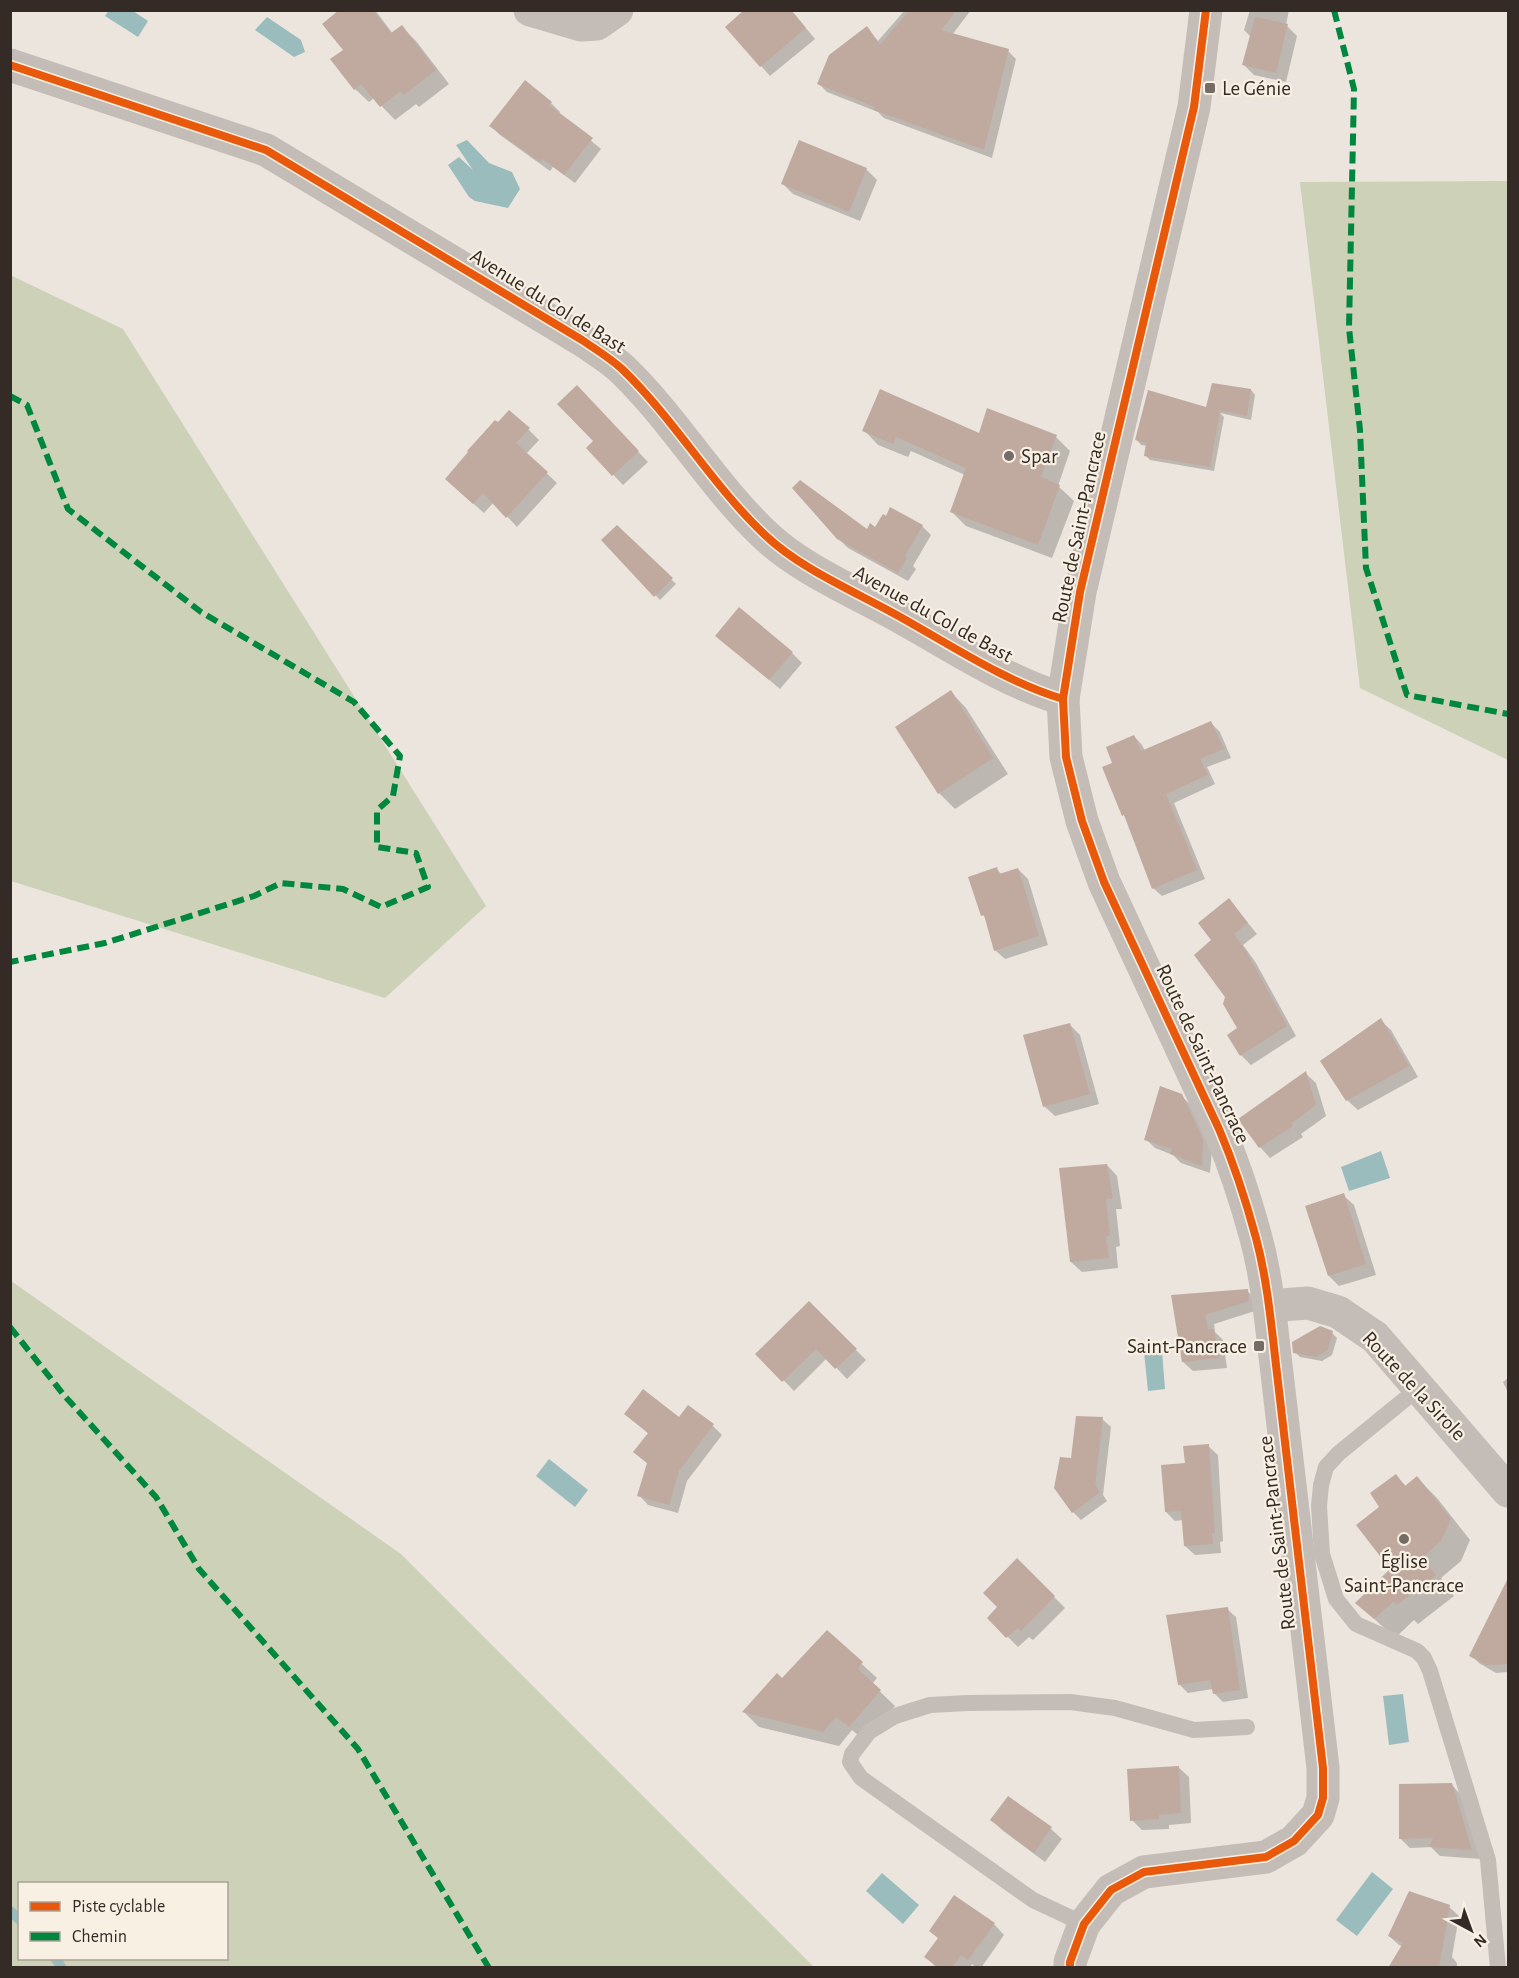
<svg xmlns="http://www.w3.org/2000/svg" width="1519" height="1978" viewBox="0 0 1519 1978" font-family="'Alegreya Sans',sans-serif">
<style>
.green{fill:#ccd1b8;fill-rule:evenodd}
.water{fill:#9abcbd}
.shadow{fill:#0003}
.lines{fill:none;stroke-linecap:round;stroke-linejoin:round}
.stream{stroke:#9abcbd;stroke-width:10}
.building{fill:#c0aa9f}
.service{stroke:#c4bdb7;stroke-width:16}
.minor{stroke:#c4bdb7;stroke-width:33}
.tertiary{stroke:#c4bdb7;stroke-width:33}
.quiet{stroke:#00873e;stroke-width:6;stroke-dasharray:12 6;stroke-linecap:butt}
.cycleway-casing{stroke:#f9f0e4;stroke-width:11}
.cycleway{stroke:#e8590c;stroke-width:8}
.poi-dot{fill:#756c66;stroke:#f9f0e4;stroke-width:2}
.labels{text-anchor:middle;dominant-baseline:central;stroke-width:4.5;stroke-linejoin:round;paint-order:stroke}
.poi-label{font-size:21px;fill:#352b26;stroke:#f9f0e4;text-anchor:start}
.street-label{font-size:21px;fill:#352b26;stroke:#f9f0e4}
</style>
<rect width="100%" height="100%" fill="#ebe5de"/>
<g class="green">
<path d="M1508 181V760L1360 688 1300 182Z"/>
<path d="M10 275 123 329 486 906 385 998 11 881Z"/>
<path d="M11 1281 401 1554 814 1967H11ZM20 1884H226V1958H20Z"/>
</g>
<g class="water">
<path d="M109 10 133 11 148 21 138 37 105 16Z"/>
<path d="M267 17 301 40 305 52 294 57 255 30Z"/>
<path d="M467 140 489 163 512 172 520 189 508 208 475 201 469 197 448 165 459 157 473 170 456 145Z"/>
<path d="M1381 1151 1390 1178 1349 1191 1341 1167Z"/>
<path d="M1162 1351 1165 1389 1148 1391 1144 1352Z"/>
<path d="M549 1459 588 1490 575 1507 536 1476Z"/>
<path d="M1403 1694 1409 1742 1389 1745 1383 1696Z"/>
<path d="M1372 1872 1393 1889 1357 1936 1336 1920Z"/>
<path d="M882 1873 919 1905 903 1924 866 1891Z"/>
</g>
<g class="shadow">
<path d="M341 10H375L393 34 402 27 416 41 449 84 419 107 416 104 395 120 374 98 369 102 355 89 345 50Z"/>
<path d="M791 10 815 39 770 76 761 66Z"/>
<path d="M905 10H971L952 35 1008 51 1016 59 992 158 884 118 878 112 827 92 819 84 867 28 878 41Z"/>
<path d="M1250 10H1289L1286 25 1297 36 1286 82 1254 75 1244 65 1251 37 1244 30Z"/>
<path d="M551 103 560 112 559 114 601 149 575 183 553 167 550 171 500 135 491 126Z"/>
<path d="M866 169 877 180 860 221 793 194 783 184Z"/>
<path d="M1213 385 1251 390 1255 395 1251 420 1220 413 1224 417 1214 471 1150 460 1145 455 1147 446 1141 445 1137 440 1207 409Z"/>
<path d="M586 397 648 462 623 485 588 448 595 441Z"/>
<path d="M498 424 529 430 539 440 526 454 557 483 517 527 494 502 484 513 457 489Z"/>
<path d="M864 430 1056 437 1070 451 1058 486 1074 501 1052 558 966 526 952 512 965 475 911 451 908 457 878 445Z"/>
<path d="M922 526 931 535 913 566 916 569 908 581 848 548 838 538 875 529Z"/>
<path d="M617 527 676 584 660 600 604 540Z"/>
<path d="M717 636 792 653 802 663 780 689Z"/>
<path d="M951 692 966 708 1008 774 955 809 939 793Z"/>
<path d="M1211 723 1220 732 1231 758 1207 767 1215 784 1174 803 1205 879 1162 896 1153 888 1126 818 1124 815 1114 764 1134 736 1142 745 1145 751Z"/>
<path d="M997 869 1002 875 1018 869 1028 879 1048 945 1005 959 995 950 987 919 983 915Z"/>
<path d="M1229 900 1257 934 1243 945 1256 963 1296 1036 1251 1065 1241 1055 1229 1035 1239 1028 1226 996 1213 940Z"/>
<path d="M1380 1020 1391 1030 1418 1077 1358 1110 1347 1100Z"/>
<path d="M1070 1025 1080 1035 1099 1104 1055 1116 1045 1107Z"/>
<path d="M1305 1073 1316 1083 1326 1116 1301 1134 1303 1137 1270 1158 1260 1147Z"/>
<path d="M1181 1096 1191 1105 1212 1150 1210 1173 1181 1163 1173 1155 1155 1148 1146 1139Z"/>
<path d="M1107 1165 1117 1176 1122 1209H1116L1120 1246 1116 1247 1118 1268 1082 1272 1071 1262Z"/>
<path d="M1343 1195 1354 1205 1376 1275 1339 1286 1329 1276Z"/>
<path d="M1247 1291 1257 1300 1258 1310 1214 1324 1215 1332 1223 1340 1227 1368 1193 1371 1183 1362 1173 1297Z"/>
<path d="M809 1303 866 1360 847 1379 827 1358 794 1391 758 1354Z"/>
<path d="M1332 1333 1337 1338 1332 1355 1322 1361 1300 1357 1295 1352Z"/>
<path d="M1508 1378V1393L1503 1382Z"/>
<path d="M626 1414 679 1419 713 1426 722 1435 687 1481 678 1513 648 1505 639 1495 648 1464 635 1452 649 1434Z"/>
<path d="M1102 1419 1111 1427 1103 1495 1107 1501 1081 1520 1073 1512 1072 1459Z"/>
<path d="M1208 1446 1218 1455 1223 1541 1220 1542 1221 1553 1195 1555 1185 1546 1184 1520 1175 1521 1166 1512 1186 1465Z"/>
<path d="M1396 1476 1407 1487 1417 1478 1437 1498 1470 1540 1461 1561 1441 1578 1454 1596 1418 1624 1414 1620 1395 1638 1357 1603 1392 1569 1381 1507Z"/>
<path d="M1017 1560 1065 1608 1033 1640 1029 1637 1018 1647 989 1618 999 1607Z"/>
<path d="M1227 1609 1236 1617 1248 1698 1223 1702 1214 1693 1213 1689 1188 1693 1179 1684Z"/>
<path d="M1508 1620V1672L1496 1673 1479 1663 1471 1655Z"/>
<path d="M827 1632 877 1678 872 1684 895 1706 865 1741 852 1730 839 1746 759 1727 744 1712 783 1680Z"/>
<path d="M1178 1767 1189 1777 1191 1823 1169 1825V1829L1142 1830 1132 1820Z"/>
<path d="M1452 1785 1461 1795 1481 1859 1440 1856 1431 1847 1410 1848 1401 1839Z"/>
<path d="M1008 1798 1051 1829 1062 1839 1045 1862 1002 1830 992 1820Z"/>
<path d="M1449 1907 1459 1916 1452 1957 1457 1963V1968H1391L1412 1951 1399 1945 1389 1936Z"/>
<path d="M994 1924 1004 1935 981 1968H976L972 1964 970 1968H937L926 1957 939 1939 931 1931Z"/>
</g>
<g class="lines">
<g class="stream">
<path d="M10 1911 20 1920"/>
<path d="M55 1958 62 1968"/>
</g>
</g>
<g class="building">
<path d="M339 10H373L391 33 402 25 436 70 404 95 401 91 380 107 361 84 354 90 330 59 343 50 322 24Z"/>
<path d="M744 10H791L806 28 760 67 725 27Z"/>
<path d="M910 10H957L941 30 1009 49 984 150 874 110 875 107 817 84 829 55 867 26 880 45Z"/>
<path d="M1255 17 1288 24 1276 73 1242 65Z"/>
<path d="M525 80 552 102 549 105 593 138 564 175 543 159 540 162 489 126Z"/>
<path d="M799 140 867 168 849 212 781 184Z"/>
<path d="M1212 383 1251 389 1247 416 1208 408 1220 411 1210 467 1144 456 1146 443 1135 440 1148 390 1206 407Z"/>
<path d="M577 385 639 451 612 476 586 448 593 441 557 404Z"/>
<path d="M880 389 979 433 987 408 1057 435 1041 477 1060 485 1038 545 950 512 966 468 896 437 893 444 862 431Z"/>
<path d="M509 410 530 428 516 443 548 472 506 518 483 493 473 504 445 479 468 452 467 451 495 420 498 422Z"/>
<path d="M800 480 867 529 870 523 875 527 883 514 886 516 890 507 923 525 905 556 907 558 898 573 837 539 792 488Z"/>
<path d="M617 525 673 578 654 597 601 540Z"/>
<path d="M739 607 793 652 769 680 715 636Z"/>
<path d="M951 690 993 758 938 794 895 727Z"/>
<path d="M1211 721 1224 749 1200 759 1208 775 1166 794 1197 870 1152 889 1124 815 1122 816 1102 767 1112 763 1106 747 1134 735 1141 751Z"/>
<path d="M997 867 999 874 1018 868 1039 936 994 951 984 915 981 916 968 877Z"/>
<path d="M1229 898 1248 923 1234 934 1246 951 1287 1026 1240 1056 1227 1035 1237 1028 1223 1004 1225 997 1194 955 1211 940 1198 923Z"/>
<path d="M1381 1018 1409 1066 1346 1101 1320 1061Z"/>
<path d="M1070 1023 1090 1094 1043 1107 1023 1035Z"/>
<path d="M1306 1071 1316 1105 1292 1123 1293 1126 1259 1148 1238 1119Z"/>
<path d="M1160 1086 1182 1094 1203 1139 1202 1166 1170 1154 1172 1149 1144 1140Z"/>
<path d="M1107 1164 1113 1199H1106L1110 1236H1106L1109 1258 1070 1262 1059 1168Z"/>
<path d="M1344 1193 1366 1264 1328 1276 1305 1206Z"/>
<path d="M1248 1289 1249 1301 1205 1315 1208 1329H1214L1219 1358 1182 1362 1171 1295Z"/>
<path d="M809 1301 857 1349 835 1369 816 1349 782 1382 755 1354Z"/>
<path d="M1320 1326 1333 1331 1328 1350 1316 1357 1293 1353 1292 1342Z"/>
<path d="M643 1389 679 1417 688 1405 714 1424 679 1471 669 1505 637 1496 647 1463 633 1452 648 1433 624 1414Z"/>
<path d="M1076 1416 1103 1417 1095 1485 1100 1492 1072 1513 1054 1488 1060 1457 1071 1458Z"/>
<path d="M1209 1444 1215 1533H1212L1213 1544 1184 1546 1181 1511 1165 1512 1161 1465 1185 1463 1183 1446Z"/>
<path d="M1396 1474 1405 1486 1417 1476 1451 1519 1441 1541 1422 1558 1436 1575 1397 1605 1394 1601 1374 1619 1355 1603 1390 1569 1356 1525 1379 1507 1370 1493Z"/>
<path d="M1017 1558 1055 1596 1021 1631 1018 1628 1006 1638 987 1618 997 1607 983 1593Z"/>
<path d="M1509 1576V1664L1486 1665 1469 1656Z"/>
<path d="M1228 1607 1240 1690 1213 1694 1210 1680 1178 1685 1166 1615Z"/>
<path d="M827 1630 863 1662 858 1669 881 1690 849 1727 836 1717 823 1732 742 1712 777 1673 782 1678Z"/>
<path d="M1179 1766 1181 1813 1159 1815V1819L1130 1821 1127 1769Z"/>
<path d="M1452 1783 1472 1850 1429 1847 1433 1838 1399 1839V1784Z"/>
<path d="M1008 1796 1052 1827 1034 1853 990 1820Z"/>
<path d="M1409 1891 1450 1905 1439 1968H1388L1403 1943 1388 1936Z"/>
<path d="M954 1895 995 1923 968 1960 961 1955 952 1968H939L924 1957 938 1938 929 1931Z"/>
</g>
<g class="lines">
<g class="service">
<path d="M1420 1387 1339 1453 1326 1467 1321 1485 1319 1506 1322 1554 1336 1599 1356 1624 1417 1651 1424 1658 1430 1671 1488 1860 1498 1968"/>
<path d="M1084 1924 1033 1900 861 1778 850 1762 852 1754 869 1732 895 1716 930 1705 968 1703 1070 1702 1115 1708 1194 1730 1247 1727"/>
</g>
<g class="minor">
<path d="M530 10 581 25 597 24 617 10"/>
<path d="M10 65 266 150 582 340C595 349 610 358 622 369 675 420 712 485 765 535 798 567 853 591 893 613 948 643 1003 681 1063 699"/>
</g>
<g class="tertiary">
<path d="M1269 1306 1308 1303 1338 1312 1375 1337 1508 1491"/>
<path d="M1070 1968V1962L1084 1924 1111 1890 1144 1872 1266 1857 1294 1841 1318 1815 1323 1798V1768L1276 1365C1271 1322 1267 1279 1256 1238 1246 1201 1234 1164 1219 1129L1104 882 1082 821 1066 757 1063 699 1080 592 1194 107 1206 10"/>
</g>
<g class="quiet">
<path d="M1334 10 1354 89 1349 328 1360 430 1366 568 1407 695 1508 714"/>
<path d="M10 396 27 405 68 509 201 612 354 702 400 756 393 796 377 810V847L416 853 428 887 381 907 343 889 281 883 254 896 105 943 10 962"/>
<path d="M10 1327 63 1394 156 1497 199 1569 358 1749 489 1968"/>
</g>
<g class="cycleway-casing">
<g id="cycleway">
<path d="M10 65 266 150 582 340C595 349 610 358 622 369 675 420 712 485 765 535 798 567 853 591 893 613 948 643 1003 681 1063 699"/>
<path d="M1070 1968V1962L1084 1924 1111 1890 1144 1872 1266 1857 1294 1841 1318 1815 1323 1798V1768L1276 1365C1271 1322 1267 1279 1256 1238 1246 1201 1234 1164 1219 1129L1104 882 1082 821 1066 757 1063 699 1080 592 1194 107 1206 10"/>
</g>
</g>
<use href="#cycleway" class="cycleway"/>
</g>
<g class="poi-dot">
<rect x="1204" y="82" width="12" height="12" rx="3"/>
<circle cx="1009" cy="456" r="6"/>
<rect x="1253" y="1340" width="12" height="12" rx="3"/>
<circle cx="1404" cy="1539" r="6"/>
</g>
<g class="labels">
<g class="poi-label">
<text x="1222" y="88">Le Génie</text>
<text x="1021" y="456">Spar</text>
<text x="1247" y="1346" text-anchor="end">Saint-Pancrace</text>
<text x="1404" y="1561" text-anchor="middle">Église<tspan x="1404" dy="24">Saint-Pancrace</tspan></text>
</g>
<g class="street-label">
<text transform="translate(548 301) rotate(32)">Avenue du Col de Bast</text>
<text transform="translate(1079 527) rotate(-78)">Route de Saint-Pancrace</text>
<text transform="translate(933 614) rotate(29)">Avenue du Col de Bast</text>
<text transform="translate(1203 1054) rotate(65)">Route de Saint-Pancrace</text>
<text transform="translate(1414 1386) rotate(47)">Route de la Sirole</text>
<text transform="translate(1277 1533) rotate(-97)">Route de Saint-Pancrace</text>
</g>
</g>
<rect width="1519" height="1978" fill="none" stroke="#352b26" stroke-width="24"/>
<rect x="18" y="1882" width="210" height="78" fill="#f9f0e4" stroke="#aba198" stroke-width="1.5"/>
<rect x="30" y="1902" width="30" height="9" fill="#e8590c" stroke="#aba198" stroke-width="1.5"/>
<text x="72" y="1912" font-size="18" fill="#352b26">Piste cyclable</text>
<rect x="30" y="1932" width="30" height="9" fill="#00873e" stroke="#aba198" stroke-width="1.5"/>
<text x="72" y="1942" font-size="18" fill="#352b26">Chemin</text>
<g transform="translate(1471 1930) rotate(139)" stroke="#f9f0e4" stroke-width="4.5" paint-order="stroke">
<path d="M0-4.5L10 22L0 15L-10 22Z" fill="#352b26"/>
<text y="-9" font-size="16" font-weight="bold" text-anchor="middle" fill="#352b26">N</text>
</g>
</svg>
